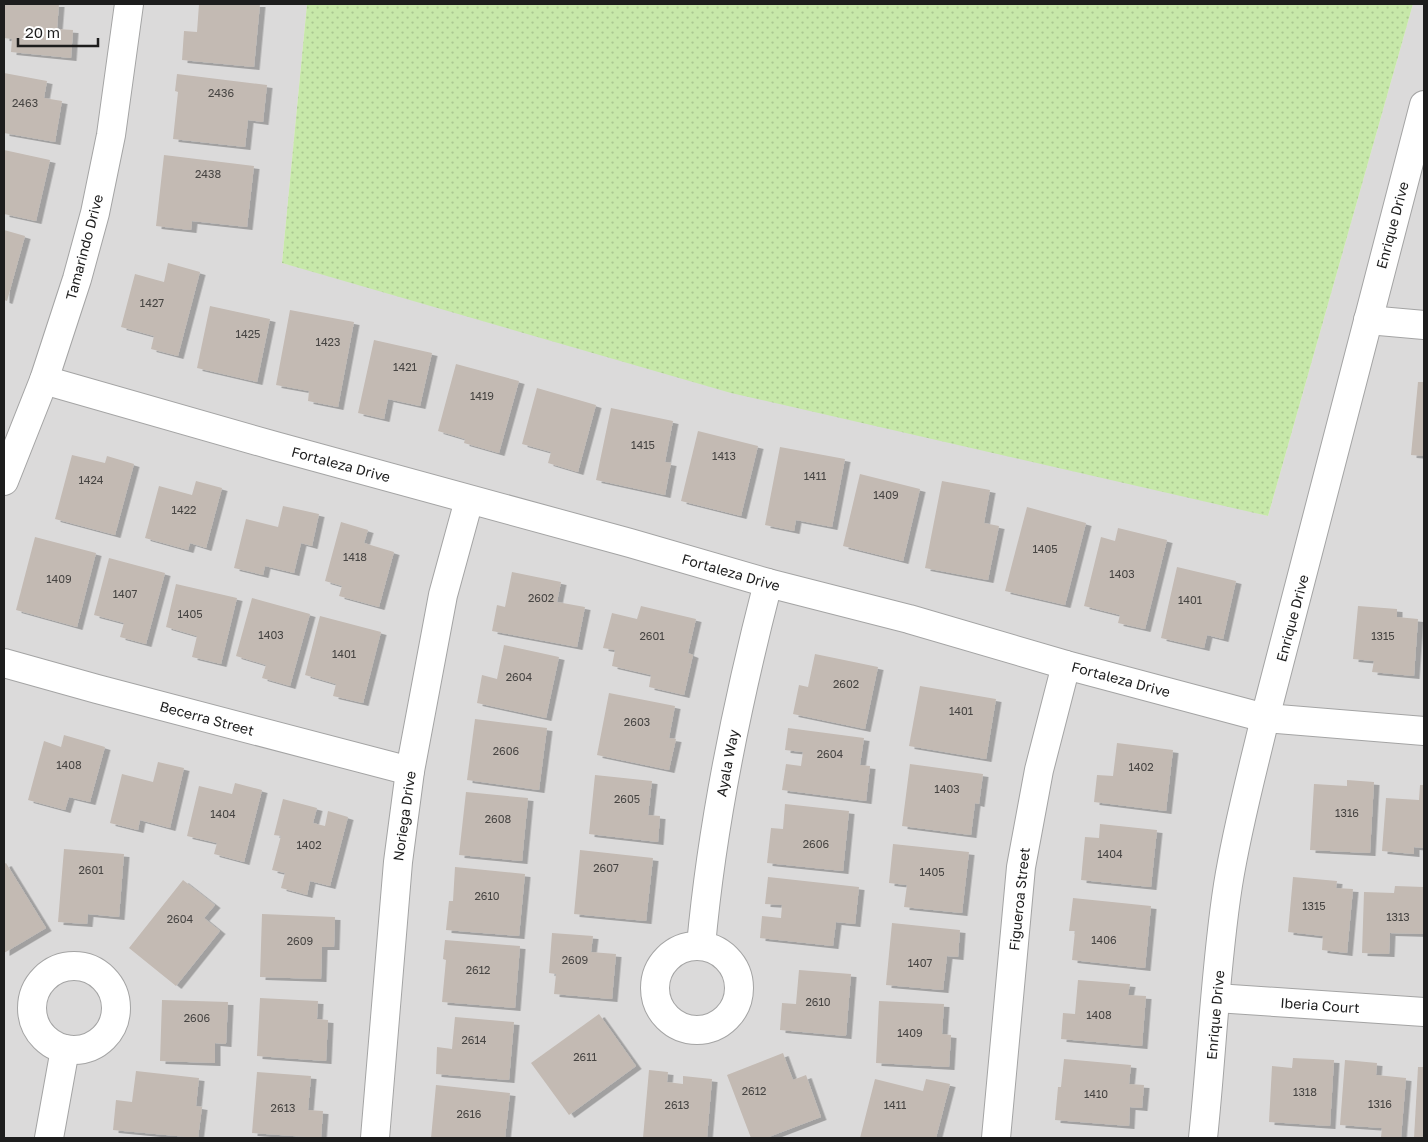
<svg xmlns="http://www.w3.org/2000/svg" width="1428" height="1142" viewBox="0 0 1428 1142" font-family="'Golos Text',sans-serif">
<style>
.residential{fill:#dbdada}
.grass{fill:url(#grass-dots)}
.building{fill:#c3bab3;filter:url(#shadow)}
.lines{fill:none;stroke-linecap:round;stroke-linejoin:round}
.minor-casing{stroke:#a4a4a4;stroke-width:30}
.minor{stroke:#fff;stroke-width:28}
.labels{text-anchor:middle;dominant-baseline:central;stroke-width:4.5;stroke-linejoin:round;paint-order:stroke}
.number-label{font-size:11px;fill:#464442}
.street-label{font-size:14px;fill:#1d1d1d;stroke:#fff}
</style>
<defs>
<pattern id="grass-dots" width="8" height="8" patternUnits="userSpaceOnUse" patternTransform="scale(1.25)"><rect width="8" height="8" fill="#c7e8a9"/><path d="M2 2h.1M6 6h.1" fill="none" stroke="#aac791" stroke-width="1.8" stroke-linecap="round"/></pattern>
<filter id="shadow"><feDropShadow dx="5.5" dy="3" stdDeviation="0" flood-color="#0004"/></filter>
</defs>
<rect width="100%" height="100%" fill="#eeebe3"/>
<path class="residential" d="M4 4H307L282 263 1268 516 1413 4H1424V1138H4Z"/>
<path class="grass" d="M307 4H1413L1268 516 731 393 282 263Z"/>
<g class="building">
<path d="M4 4H59L57 29 73 30 71 58 11 52 12 39 4 38Z"/>
<path d="M199 4H260L254 67 182 60 184 31 197 32Z"/>
<path d="M4 73 47 81 44 98 62 101 55 142 4 133Z"/>
<path d="M177 74 267 85 263 122 248 120 245 147 173 139 178 92 175 91Z"/>
<path d="M4 150 50 160 36 221 4 214Z"/>
<path d="M164 155 254 166 247 227 192 221 191 230 156 226Z"/>
<path d="M4 230 25 236 7 301 4 300Z"/>
<path d="M168 263 200 272 178 356 151 349 154 336 121 327 135 274 164 282Z"/>
<path d="M210 306 270 319 257 382 197 368Z"/>
<path d="M290 310 354 322 338 407 308 401 309 391 276 385Z"/>
<path d="M374 340 432 353 420 406 388 399 384 419 358 413Z"/>
<path d="M456 364 519 381 499 453 464 443 465 439 438 431Z"/>
<path d="M1418 382H1424V456L1411 455Z"/>
<path d="M537 388 596 405 578 472 548 463 551 452 522 444Z"/>
<path d="M611 408 673 421 665 462 671 463 665 495 596 480Z"/>
<path d="M698 431 758 446 741 516 681 501Z"/>
<path d="M780 447 845 459 832 527 796 520 794 531 765 525Z"/>
<path d="M72 455 105 463 107 456 134 464 115 535 55 519Z"/>
<path d="M860 474 920 489 903 561 843 546Z"/>
<path d="M196 481 222 488 206 548 190 543 188 550 145 538 159 486 192 495Z"/>
<path d="M942 481 990 490 984 523 999 526 988 580 925 568Z"/>
<path d="M283 506 319 514 312 546 301 543 294 573 265 566 263 575 234 568 246 519 278 527Z"/>
<path d="M1027 507 1086 523 1065 605 1005 591Z"/>
<path d="M341 522 368 530 364 543 394 552 379 607 339 596 342 586 325 581Z"/>
<path d="M1118 528 1167 540 1145 629 1118 623 1120 615 1084 606 1101 537 1115 541Z"/>
<path d="M35 537 96 553 77 627 16 610Z"/>
<path d="M109 558 165 573 146 644 120 637 124 623 94 615Z"/>
<path d="M1177 567 1236 581 1223 639 1207 635 1204 648 1161 638Z"/>
<path d="M512 572 561 582 557 602 585 607 577 647 492 631 497 605 505 607Z"/>
<path d="M176 584 237 598 221 664 192 657 197 636 166 627Z"/>
<path d="M252 598 310 614 290 686 262 678 266 665 236 656Z"/>
<path d="M641 606 696 619 688 653 693 655 684 695 649 687 651 675 612 666 615 650 603 648 612 613 637 619Z"/>
<path d="M1358 606 1397 609V617L1418 619 1414 676 1372 672 1374 661 1353 659Z"/>
<path d="M320 616 381 632 363 703 333 696 336 684 305 675Z"/>
<path d="M504 645 559 657 546 718 477 703 482 675 497 679Z"/>
<path d="M815 654 878 667 865 729 793 714 799 685 808 687Z"/>
<path d="M920 686 996 699 986 759 909 746Z"/>
<path d="M609 693 675 706 669 738 676 739 669 770 597 755Z"/>
<path d="M475 719 547 728 539 790 467 780Z"/>
<path d="M788 728 864 738 860 765 870 766 866 801 782 790 786 764 801 766 803 752 785 750Z"/>
<path d="M64 735 105 747 90 802 69 797 65 810 28 800 44 741 61 747Z"/>
<path d="M1117 743 1173 750 1166 811 1094 802 1097 775 1113 776Z"/>
<path d="M158 762 184 768 170 828 140 820 138 830 110 823 122 774 153 782Z"/>
<path d="M910 764 983 774 979 804 975 803 971 835 902 826Z"/>
<path d="M595 775 652 781 648 815 660 816 658 842 589 834Z"/>
<path d="M1347 780 1374 782 1370 853 1310 850 1314 784 1347 786Z"/>
<path d="M235 783 262 790 244 862 214 854 217 843 187 836 199 786 232 794Z"/>
<path d="M1420 785H1424V848L1414 847V854L1382 851 1386 798 1419 800Z"/>
<path d="M466 792 528 798 522 861 459 855Z"/>
<path d="M283 799 317 808 313 823 325 826 328 811 348 817 330 886 310 881 307 895 281 888 285 873 272 870 281 836 274 835Z"/>
<path d="M785 804 849 811 843 871 767 863 771 828 783 829Z"/>
<path d="M1100 824 1157 830 1151 887 1081 880 1085 837 1099 838Z"/>
<path d="M893 844 969 852 962 913 904 907 907 885 889 883Z"/>
<path d="M64 849 124 854 119 917 88 914 87 924 58 922Z"/>
<path d="M580 850 653 858 646 921 574 914Z"/>
<path d="M6 863 46 928 4 953V864Z"/>
<path d="M455 867 525 874 519 936 446 930 449 901H453Z"/>
<path d="M768 877 859 887 855 924 836 922 833 946 760 938 762 916 781 918 782 905 765 904Z"/>
<path d="M1293 877 1337 881 1336 888 1353 889 1347 953 1322 950 1323 936 1288 932Z"/>
<path d="M183 880 215 905 204 918 220 931 176 986 129 948Z"/>
<path d="M1395 886 1424 887V934L1390 933 1389 954 1362 953 1364 892 1394 893Z"/>
<path d="M1073 898 1151 906 1145 968 1072 960 1075 931H1069Z"/>
<path d="M262 914 335 917 334 947H322L321 979 260 977Z"/>
<path d="M892 923 960 930 958 957 947 956 943 990 886 985Z"/>
<path d="M552 933 593 936 591 952 616 954 612 999 554 994 556 974 549 973Z"/>
<path d="M445 940 520 946 515 1008 442 1002 446 960 443 959Z"/>
<path d="M799 970 851 974 846 1036 780 1030 782 1003 796 1004Z"/>
<path d="M1078 980 1130 984 1128 995 1146 996 1142 1046 1061 1039 1063 1013 1075 1014Z"/>
<path d="M260 998 318 1001 317 1019 328 1020 326 1061 257 1056Z"/>
<path d="M162 1000 228 1002 226 1044 215 1043V1063L160 1061Z"/>
<path d="M879 1001 944 1004 942 1034 951 1035 949 1067 876 1063Z"/>
<path d="M599 1014 636 1066 569 1115 531 1063Z"/>
<path d="M455 1017 514 1022 509 1080 436 1074 437 1047 452 1049Z"/>
<path d="M783 1053 793 1080 806 1075 821 1117 766 1138H751L727 1075Z"/>
<path d="M1293 1058 1334 1060 1330 1126 1269 1122 1272 1066 1292 1068Z"/>
<path d="M1064 1059 1131 1065 1129 1084 1144 1085 1142 1108 1130 1107 1129 1126 1055 1120 1058 1087H1061Z"/>
<path d="M1345 1060 1377 1063 1376 1075 1406 1078 1401 1138 1381 1137 1382 1128 1340 1125Z"/>
<path d="M1418 1067H1424V1138H1414Z"/>
<path d="M649 1070 668 1072 667 1082 683 1084V1076L712 1079 707 1138H643Z"/>
<path d="M136 1071 199 1078 196 1106 202 1107 198 1138 113 1130 116 1100 132 1102Z"/>
<path d="M257 1072 311 1076 308 1110 323 1111 321 1138 252 1133Z"/>
<path d="M875 1079 923 1091 926 1079 950 1084 936 1138H860Z"/>
<path d="M436 1085 510 1093 505 1138H431Z"/>
</g>
<g class="lines">
<g class="minor-casing">
<g id="minor">
<path d="M1368 320 1424 325"/>
<path d="M44 380 275 446 630 543 768 583 909 619 1066 665 1265 718 1424 731"/>
<path d="M4 481 44 380 77 279 95 213 111 135 129 4"/>
<path d="M4 663 97 689 410 771"/>
<path d="M701 946C712 823 737 703 768 583"/>
<circle cx="697" cy="988" r="42"/>
<circle cx="74" cy="1008" r="42"/>
<path d="M1216 998 1424 1012"/>
<path d="M49 1138 65 1049"/>
<path d="M375 1138 398 862 410 771 443 595 469 500"/>
<path d="M996 1138 1021 867 1039 770 1066 665"/>
<path d="M1203 1138C1212 1054 1215 968 1228 885 1237 828 1252 773 1265 718L1424 105"/>
</g>
</g>
<use href="#minor" class="minor"/>
</g>
<g class="labels">
<g class="number-label">
<text x="221" y="92">2436</text>
<text x="25" y="102">2463</text>
<text x="208" y="173">2438</text>
<text x="152" y="302">1427</text>
<text x="248" y="333">1425</text>
<text x="328" y="341">1423</text>
<text x="405" y="366">1421</text>
<text x="482" y="395">1419</text>
<text x="643" y="444">1415</text>
<text x="724" y="455">1413</text>
<text x="815" y="475">1411</text>
<text x="91" y="479">1424</text>
<text x="886" y="494">1409</text>
<text x="184" y="509">1422</text>
<text x="1045" y="548">1405</text>
<text x="355" y="556">1418</text>
<text x="1122" y="573">1403</text>
<text x="59" y="578">1409</text>
<text x="125" y="593">1407</text>
<text x="541" y="597">2602</text>
<text x="1190" y="599">1401</text>
<text x="190" y="613">1405</text>
<text x="271" y="634">1403</text>
<text x="652" y="635">2601</text>
<text x="1383" y="635">1315</text>
<text x="344" y="653">1401</text>
<text x="519" y="676">2604</text>
<text x="846" y="683">2602</text>
<text x="961" y="710">1401</text>
<text x="637" y="721">2603</text>
<text x="506" y="750">2606</text>
<text x="830" y="753">2604</text>
<text x="69" y="764">1408</text>
<text x="1141" y="766">1402</text>
<text x="947" y="788">1403</text>
<text x="627" y="798">2605</text>
<text x="1347" y="812">1316</text>
<text x="223" y="813">1404</text>
<text x="498" y="818">2608</text>
<text x="816" y="843">2606</text>
<text x="309" y="844">1402</text>
<text x="1110" y="853">1404</text>
<text x="606" y="867">2607</text>
<text x="91" y="869">2601</text>
<text x="932" y="871">1405</text>
<text x="487" y="895">2610</text>
<text x="1314" y="905">1315</text>
<text x="1398" y="916">1313</text>
<text x="180" y="918">2604</text>
<text x="1104" y="939">1406</text>
<text x="300" y="940">2609</text>
<text x="575" y="959">2609</text>
<text x="920" y="962">1407</text>
<text x="478" y="969">2612</text>
<text x="818" y="1001">2610</text>
<text x="1099" y="1014">1408</text>
<text x="197" y="1017">2606</text>
<text x="910" y="1032">1409</text>
<text x="474" y="1039">2614</text>
<text x="585" y="1056">2611</text>
<text x="754" y="1090">2612</text>
<text x="1305" y="1091">1318</text>
<text x="1096" y="1093">1410</text>
<text x="1380" y="1103">1316</text>
<text x="677" y="1104">2613</text>
<text x="895" y="1104">1411</text>
<text x="283" y="1107">2613</text>
<text x="469" y="1113">2616</text>
</g>
<g class="street-label">
<text transform="translate(1392 225) rotate(-75)">Enrique Drive</text>
<text transform="translate(84 247) rotate(-75)">Tamarindo Drive</text>
<text transform="translate(341 464) rotate(15)">Fortaleza Drive</text>
<text transform="translate(731 572) rotate(16)">Fortaleza Drive</text>
<text transform="translate(1292 618) rotate(-75)">Enrique Drive</text>
<text transform="translate(1121 679) rotate(15)">Fortaleza Drive</text>
<text transform="translate(207 718) rotate(15)">Becerra Street</text>
<text transform="translate(727 763) rotate(-79)">Ayala Way</text>
<text transform="translate(404 816) rotate(-82)">Noriega Drive</text>
<text transform="translate(1019 899) rotate(-84)">Figueroa Street</text>
<text transform="translate(1320 1005) rotate(4)">Iberia Court</text>
<text transform="translate(1215 1015) rotate(-85)">Enrique Drive</text>
</g>
</g>
<rect width="1428" height="1142" fill="none" stroke="#1d1d1d" stroke-width="10"/>
<path d="M18 38v8h80v-8" fill="none" stroke="#1d1d1d" stroke-width="2.5"/>
<text x="25" y="38" font-size="15" fill="#1d1d1d" stroke="#ffffff" stroke-width="4" paint-order="stroke">20 m</text>
</svg>
